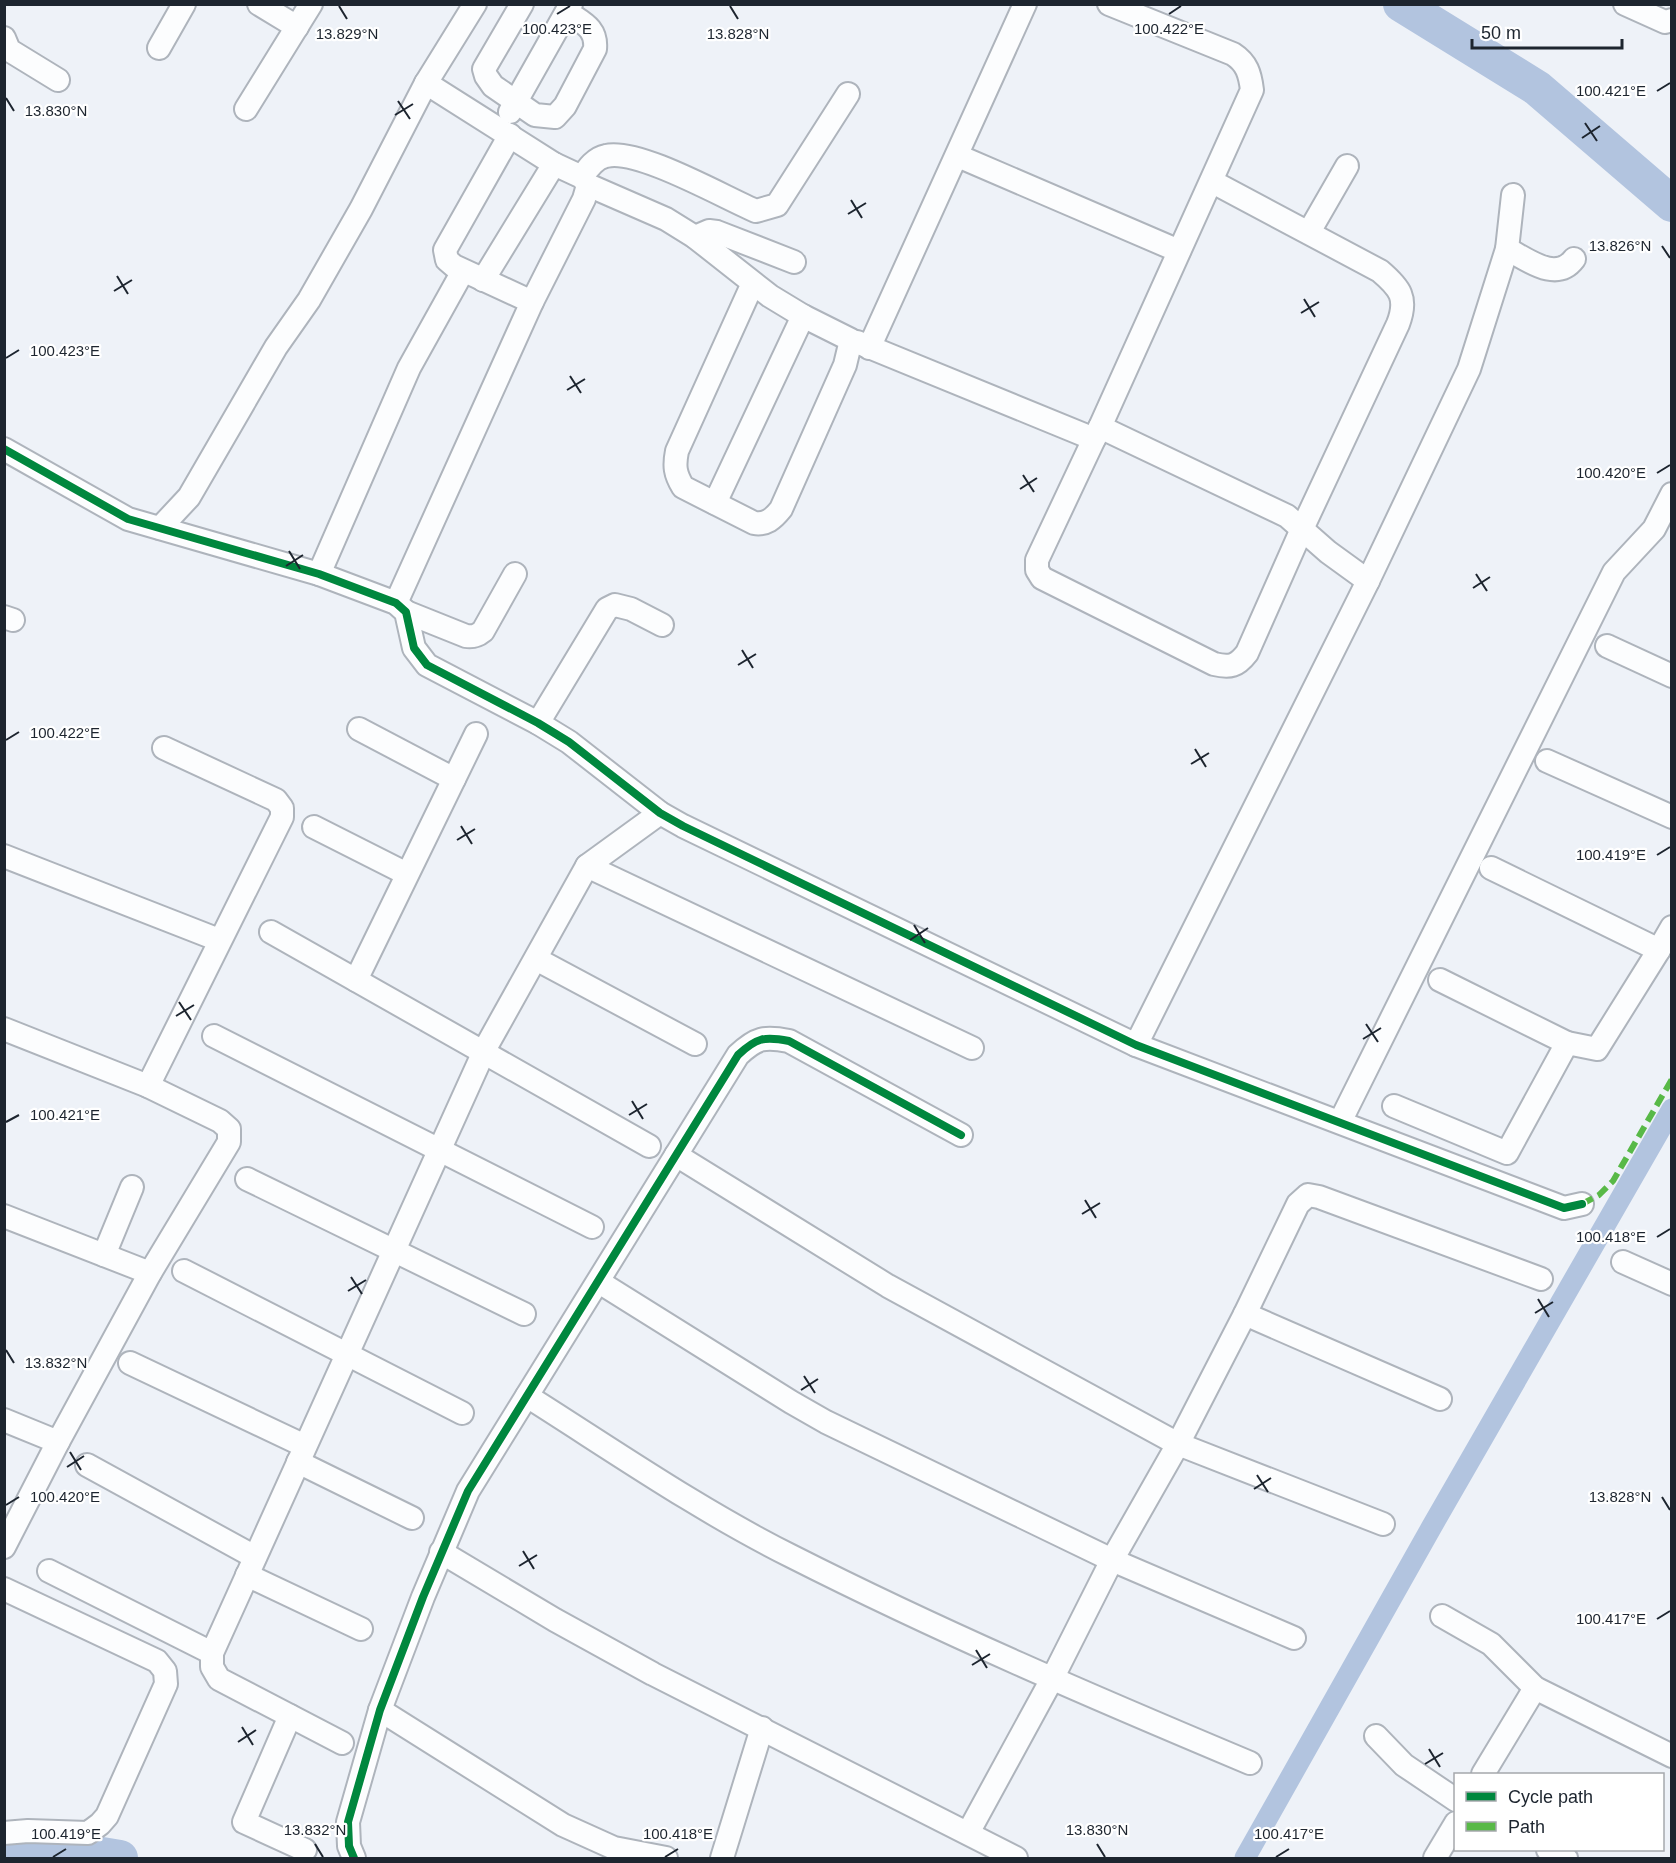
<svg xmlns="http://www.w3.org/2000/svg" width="1676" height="1863" viewBox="0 0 1676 1863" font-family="Helvetica,sans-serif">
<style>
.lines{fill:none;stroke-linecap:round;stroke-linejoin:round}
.canal{stroke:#b2c4df;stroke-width:21}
.river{stroke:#b2c4df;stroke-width:36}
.minor-casing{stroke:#aeb4bc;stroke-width:26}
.minor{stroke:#fcfdfe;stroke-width:22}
.quiet{stroke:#58b947;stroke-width:6;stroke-dasharray:12 6;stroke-linecap:butt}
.cycleway-casing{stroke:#fff;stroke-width:11}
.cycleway{stroke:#00873e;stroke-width:8}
.ticks{fill:none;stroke:#1d252f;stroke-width:2}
.ticks-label{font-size:15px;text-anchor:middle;fill:#1d252f;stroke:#fff;stroke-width:4.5;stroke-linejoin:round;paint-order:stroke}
</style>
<rect width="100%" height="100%" fill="#eef2f8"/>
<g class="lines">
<path class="canal" d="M1245 1858 1431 1528 1672 1109"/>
<g class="river">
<path d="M1401 4 1537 88 1672 204"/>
<path d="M4 1857 84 1852 120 1858"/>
</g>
<g class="minor-casing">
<g id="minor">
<path d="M259 4 297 27"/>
<path d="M522 4 484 69 486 76 493 86 535 115 555 117 565 106 595 49C597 28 583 23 567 12"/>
<path d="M1109 4 1233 54C1247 63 1250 74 1252 90L1100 427 1094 439 1037 560V570L1042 578 1214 664C1230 668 1237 666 1247 653L1302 529 1398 324C1408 298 1400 288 1380 271L1211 181"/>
<path d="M1625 4 1665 22 1672 20"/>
<path d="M4 38 9 50 58 80"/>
<path d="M159 48 184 4"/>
<path d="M246 109 311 4"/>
<path d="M510 112 571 4"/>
<path d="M510 135 445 250 447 260 454 266 532 302"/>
<path d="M958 156 1179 251"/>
<path d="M582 177C588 168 595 158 606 156 638 148 723 197 756 211L777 205 848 94"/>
<path d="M588 185 666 219 695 237 770 296 803 316 851 340 845 365 781 509C773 519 766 525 754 523L683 487C675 474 674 466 677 451L753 283"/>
<path d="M1309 232 1347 166"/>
<path d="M695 237 709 231 717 232 794 262"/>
<path d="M1507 249C1527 259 1556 283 1574 259"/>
<path d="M483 280 554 164"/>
<path d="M857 342 1094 439"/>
<path d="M869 348 1025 4"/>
<path d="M1100 427 1287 516 1328 552 1368 581"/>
<path d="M4 449 128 519 319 574 396 603 406 612 414 648 427 665 538 723 569 742 660 813 683 826 1136 1045 1564 1208 1582 1204"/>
<path d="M715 503 803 316"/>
<path d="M160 528 189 497 276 347 309 300 361 209 426 83 475 4"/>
<path d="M319 574 409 368 463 271"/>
<path d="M396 603 532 302 584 199 588 185 582 177 554 164 426 83"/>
<path d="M406 612 466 636C473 637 477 636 483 631L515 574"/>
<path d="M4 617 13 620"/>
<path d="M1607 646 1672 676"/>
<path d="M538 723 607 609 615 605 631 609 662 625"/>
<path d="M359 729 454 779"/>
<path d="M1547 761 1672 817"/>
<path d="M314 827 407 874"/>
<path d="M4 856 219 940"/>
<path d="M587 866 972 1048"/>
<path d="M1491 868 1659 950"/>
<path d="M271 932 649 1146"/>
<path d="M536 959 695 1044"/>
<path d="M356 980 476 734"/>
<path d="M1440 980 1567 1043"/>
<path d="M4 1029 148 1086 220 1121 229 1129V1142L150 1273 58 1442 4 1547"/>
<path d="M214 1036 592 1227"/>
<path d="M1136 1045 1368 581 1469 369 1507 249 1513 195"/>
<path d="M148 1086 282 817V808L276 800 164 748"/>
<path d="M1394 1106 1507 1153 1567 1043 1597 1049 1657 953 1672 927"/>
<path d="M1340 1122 1614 572 1654 529 1672 494"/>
<path d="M676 1155 888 1286 1178 1444 1383 1524"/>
<path d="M247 1179 524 1314"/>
<path d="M4 1216 150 1273"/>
<path d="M104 1255 132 1187"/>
<path d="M1623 1262 1672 1284"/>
<path d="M184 1271 462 1413"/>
<path d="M599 1282 791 1402 826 1422 1112 1560 1294 1638"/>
<path d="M1245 1314 1440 1399"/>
<path d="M130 1363 305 1446"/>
<path d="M527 1396C614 1451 699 1510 791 1556 941 1632 1095 1698 1250 1763"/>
<path d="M4 1420 58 1442"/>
<path d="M298 1462 412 1518"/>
<path d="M87 1465 255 1557"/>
<path d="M441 1552 555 1620 653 1674 1016 1858"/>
<path d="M49 1571 212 1653 486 1047 587 866 660 813"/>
<path d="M247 1575 361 1629"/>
<path d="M4 1589 157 1661 165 1671 166 1684 107 1816 100 1824 88 1833 28 1831 4 1833"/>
<path d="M1442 1616 1491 1644 1535 1688 1672 1756"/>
<path d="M212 1653V1667L219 1679 342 1743"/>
<path d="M380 1710 563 1825 614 1848 666 1858"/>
<path d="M290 1716 244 1822 305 1850"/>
<path d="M1376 1736 1404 1765 1456 1800"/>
<path d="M1483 1774 1535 1688"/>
<path d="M968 1833 1052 1679 1112 1560 1178 1444 1245 1314 1298 1204 1308 1195 1319 1197 1541 1279"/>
<path d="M1548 1850 1566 1858"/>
<path d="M354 1858 349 1846 348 1822 380 1710 423 1597 468 1491 738 1055C756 1038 764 1036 789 1041L961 1135"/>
<path d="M722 1858 762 1728"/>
<path d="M1435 1858 1456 1823"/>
</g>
</g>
<use href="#minor" class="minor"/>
<path class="quiet" d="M1582 1204 1599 1195 1613 1181 1672 1079"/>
<g class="cycleway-casing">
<g id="cycleway">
<path d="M4 449 128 519 319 574 396 603 406 612 414 648 427 665 538 723 569 742 660 813 683 826 1136 1045 1564 1208 1582 1204"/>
<path d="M354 1858 349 1846 348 1822 380 1710 423 1597 468 1491 738 1055C756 1038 764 1036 789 1041L961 1135"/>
</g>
</g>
<use href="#cycleway" class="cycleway"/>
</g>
<path class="ticks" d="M339 6 347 19M730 6 738 19M557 14 570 6M1169 14 1181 6M1657 91 1670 83M6 98 14 111M398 101 410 119M395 115 413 104M1585 123 1597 141M1582 138 1600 126M851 200 862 218M848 214 866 203M1662 246 1670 258M117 276 128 294M114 291 132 280M1304 299 1315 317M1301 313 1319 302M6 358 19 350M570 376 581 393M567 390 585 379M1657 473 1670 465M1023 475 1034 492M1020 489 1037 478M289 551 300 569M286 566 303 555M1476 574 1487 591M1473 588 1490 577M742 650 753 668M738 665 756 654M6 740 19 732M1195 749 1206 767M1191 764 1209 753M461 826 472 844M457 840 475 829M1657 855 1670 847M914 925 925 943M910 940 928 928M179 1002 191 1020M176 1016 194 1005M1366 1024 1378 1042M1363 1039 1381 1028M632 1101 643 1119M629 1115 647 1104M6 1122 19 1115M1085 1200 1096 1218M1082 1214 1100 1203M1657 1237 1670 1229M351 1277 362 1294M348 1291 366 1280M1538 1299 1549 1317M1535 1313 1553 1302M6 1350 14 1363M804 1376 815 1393M801 1390 818 1379M70 1452 81 1470M67 1467 84 1456M1257 1475 1268 1492M1254 1489 1271 1478M1662 1497 1670 1510M6 1505 19 1497M523 1551 534 1569M519 1566 537 1555M1657 1619 1670 1611M976 1650 987 1668M972 1665 990 1654M242 1727 253 1745M238 1742 256 1730M1429 1749 1440 1767M1425 1764 1443 1753M315 1844 323 1857M1097 1844 1105 1857M53 1857 66 1849M665 1857 678 1849M1276 1857 1289 1849"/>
<g class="ticks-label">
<text x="557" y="34">100.423°E</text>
<text x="1169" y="34">100.422°E</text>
<text x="347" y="39">13.829°N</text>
<text x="738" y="39">13.828°N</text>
<text x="1611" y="96">100.421°E</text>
<text x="56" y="116">13.830°N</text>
<text x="1620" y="251">13.826°N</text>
<text x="65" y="356">100.423°E</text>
<text x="1611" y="478">100.420°E</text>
<text x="65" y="738">100.422°E</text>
<text x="1611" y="860">100.419°E</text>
<text x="65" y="1120">100.421°E</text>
<text x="1611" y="1242">100.418°E</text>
<text x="56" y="1368">13.832°N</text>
<text x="65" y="1502">100.420°E</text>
<text x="1620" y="1502">13.828°N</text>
<text x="1611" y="1624">100.417°E</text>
<text x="315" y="1835">13.832°N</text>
<text x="1097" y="1835">13.830°N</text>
<text x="66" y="1839">100.419°E</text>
<text x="678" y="1839">100.418°E</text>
<text x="1289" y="1839">100.417°E</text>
</g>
<rect width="1676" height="1863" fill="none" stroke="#1d252f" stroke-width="12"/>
<rect x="1454" y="1773" width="210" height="78" fill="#ffffff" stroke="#a5a8ac" stroke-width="1.5"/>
<rect x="1466" y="1792" width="30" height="9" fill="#00873e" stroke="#a5a8ac" stroke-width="1.5"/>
<text x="1508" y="1803" font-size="18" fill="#1d252f">Cycle path</text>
<rect x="1466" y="1822" width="30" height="9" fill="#58b947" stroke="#a5a8ac" stroke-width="1.5"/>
<text x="1508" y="1833" font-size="18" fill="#1d252f">Path</text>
<path d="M1472 39v9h150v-9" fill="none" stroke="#1d252f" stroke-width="3"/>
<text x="1481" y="39" font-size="18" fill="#1d252f" stroke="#ffffff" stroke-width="4.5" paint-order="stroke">50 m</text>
</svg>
